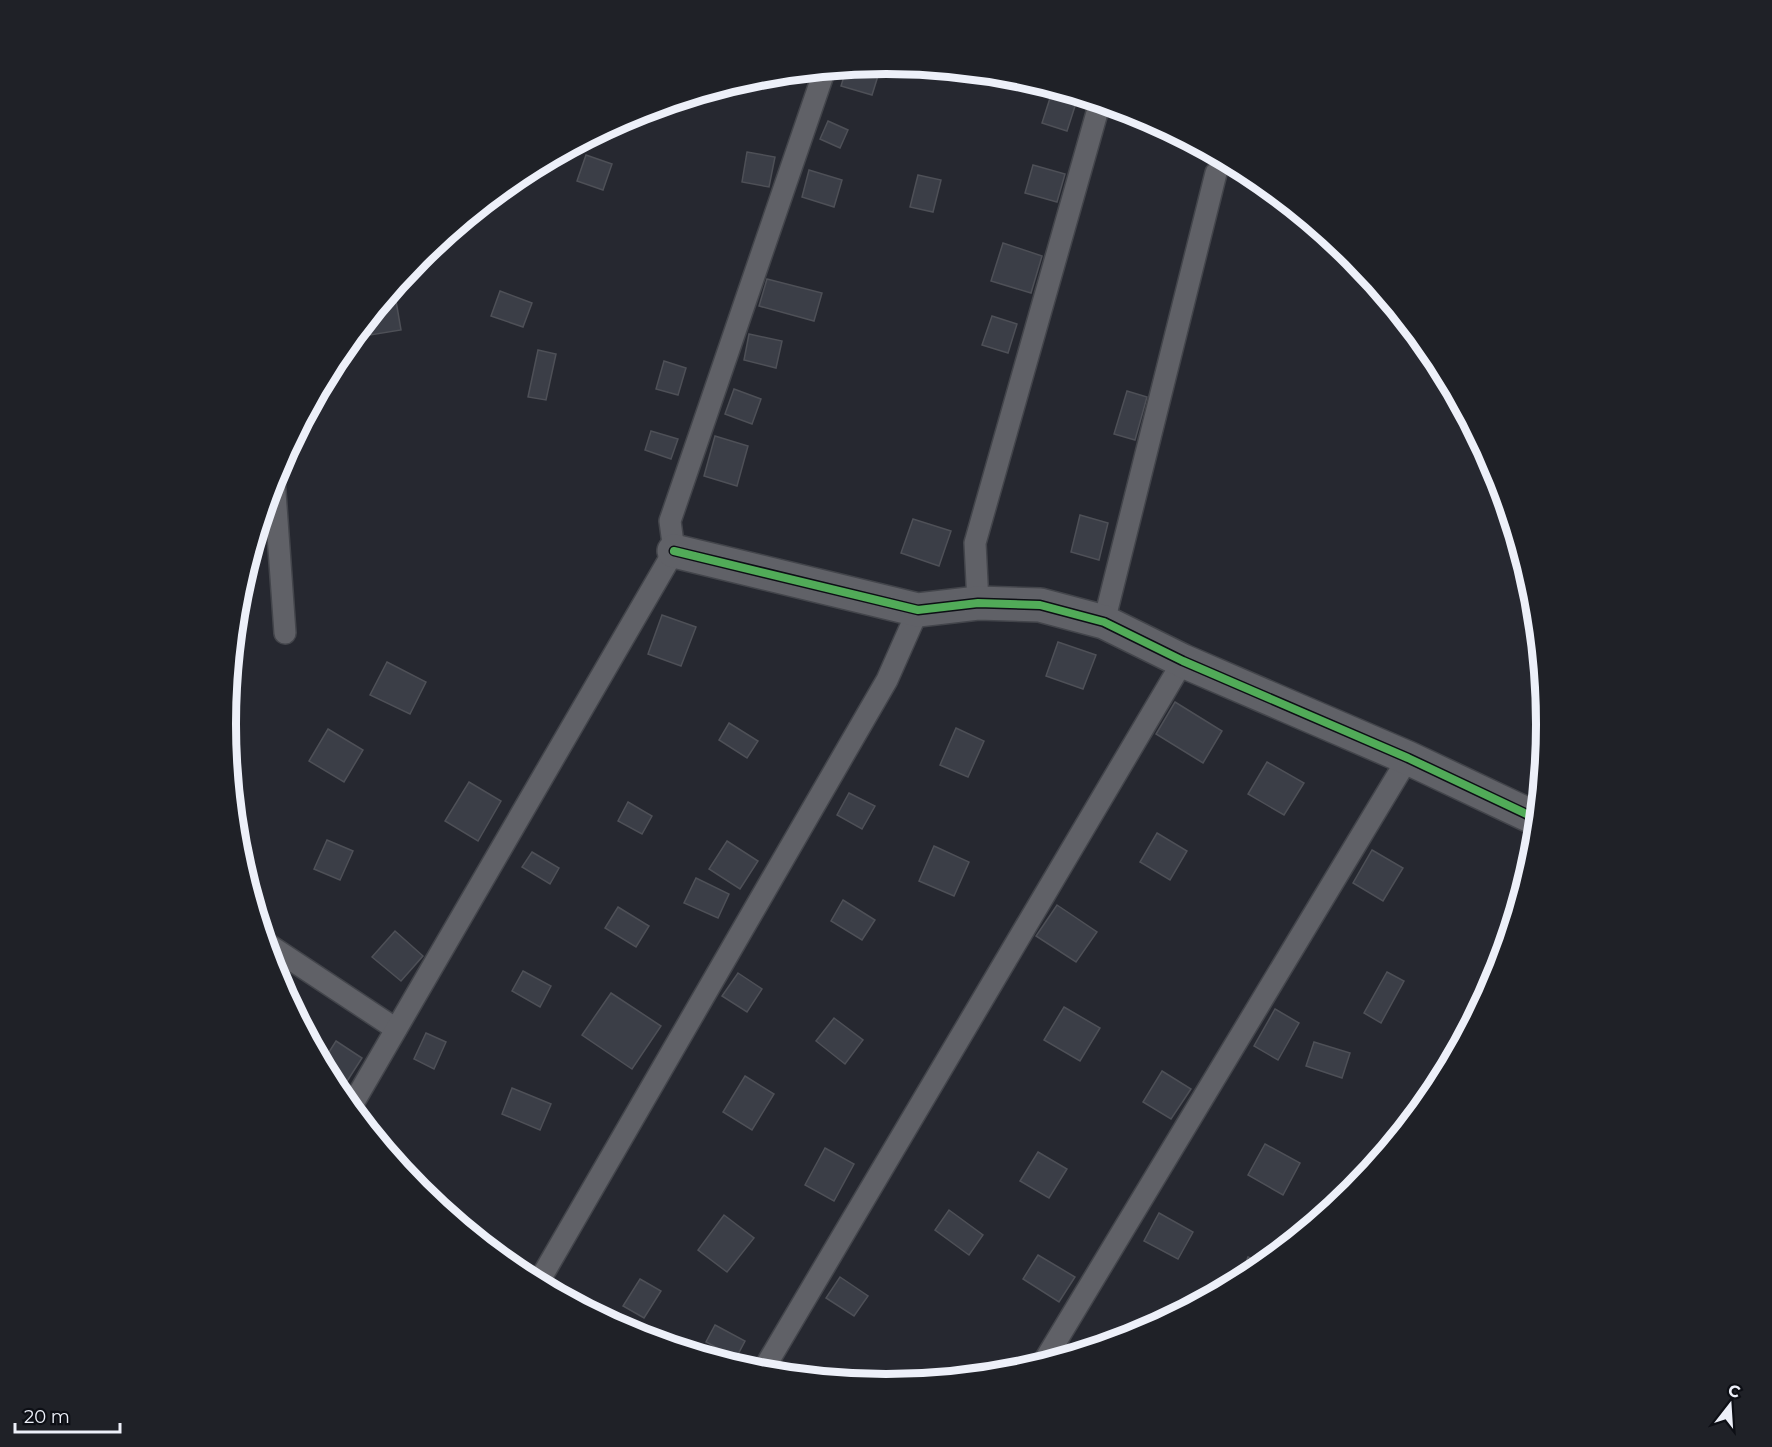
<svg xmlns="http://www.w3.org/2000/svg" width="1772" height="1447" viewBox="0 0 1772 1447" font-family="Montserrat,sans-serif">
<style>
.building{fill:#3b3e47;stroke:#4e5057;stroke-width:1.5}
.lines{fill:none;stroke-linecap:round;stroke-linejoin:round}
.lane-casing{stroke:#43454b;stroke-width:24}
.street-casing{stroke:#43454b;stroke-width:36}
.lane{stroke:#606167;stroke-width:21}
.street{stroke:#606167;stroke-width:33}
.cycleway-casing{stroke:#0d0f15;stroke-width:11}
.cycleway{stroke:#51ab58;stroke-width:8}
.rim{fill:none;stroke:#edf0f9;stroke-width:8}
</style>
<rect width="100%" height="100%" fill="#262830"/>
<g class="building">
<path d="M882 63 872 95 841 86 847 67Z"/>
<path d="M1051 95 1076 103 1067 131 1042 123Z"/>
<path d="M828 121 848 130 840 148 820 139Z"/>
<path d="M747 152 775 157 769 187 742 182Z"/>
<path d="M586 155 612 164 603 190 577 181Z"/>
<path d="M1033 165 1065 174 1057 202 1025 193Z"/>
<path d="M809 170 842 180 834 207 802 197Z"/>
<path d="M918 175 941 180 933 212 910 207Z"/>
<path d="M1003 243 1042 256 1031 293 991 281Z"/>
<path d="M767 279 822 293 814 321 759 306Z"/>
<path d="M500 291 532 303 523 327 491 316Z"/>
<path d="M395 295 401 330 358 337 357 332 386 296Z"/>
<path d="M992 316 1017 324 1008 353 982 345Z"/>
<path d="M749 334 782 341 776 368 744 360Z"/>
<path d="M538 350 556 354 546 400 528 397Z"/>
<path d="M664 361 686 368 678 395 656 389Z"/>
<path d="M734 389 761 399 752 424 725 414Z"/>
<path d="M1127 391 1147 397 1135 440 1114 434Z"/>
<path d="M651 431 678 439 671 459 645 450Z"/>
<path d="M715 436 748 446 737 486 704 476Z"/>
<path d="M1080 515 1108 523 1099 560 1071 552Z"/>
<path d="M913 519 951 531 939 566 901 553Z"/>
<path d="M662 615 696 627 681 666 648 654Z"/>
<path d="M1058 642 1096 655 1083 689 1046 676Z"/>
<path d="M387 662 426 682 410 714 370 695Z"/>
<path d="M1175 702 1222 731 1203 763 1156 734Z"/>
<path d="M729 723 758 741 747 758 719 740Z"/>
<path d="M956 728 984 741 968 777 940 765Z"/>
<path d="M328 729 363 750 344 782 309 761Z"/>
<path d="M1267 762 1304 783 1284 815 1248 794Z"/>
<path d="M469 782 501 801 478 841 445 821Z"/>
<path d="M849 793 875 806 862 829 837 815Z"/>
<path d="M628 802 652 816 642 834 618 821Z"/>
<path d="M1157 833 1187 851 1170 880 1140 862Z"/>
<path d="M327 840 353 851 340 880 314 869Z"/>
<path d="M727 841 758 861 740 889 709 869Z"/>
<path d="M934 846 969 862 954 896 919 881Z"/>
<path d="M1372 850 1403 868 1383 901 1353 883Z"/>
<path d="M532 852 559 868 550 884 522 867Z"/>
<path d="M696 878 729 894 718 918 684 903Z"/>
<path d="M843 900 875 920 862 940 831 921Z"/>
<path d="M1057 905 1097 932 1076 962 1036 936Z"/>
<path d="M618 907 649 926 636 947 605 928Z"/>
<path d="M395 931 423 956 401 981 372 957Z"/>
<path d="M523 971 551 986 540 1007 512 991Z"/>
<path d="M1387 972 1404 981 1381 1023 1364 1013Z"/>
<path d="M738 973 762 989 747 1012 722 996Z"/>
<path d="M611 993 661 1026 632 1069 582 1035Z"/>
<path d="M1064 1007 1100 1028 1080 1061 1044 1040Z"/>
<path d="M1275 1009 1299 1023 1278 1060 1254 1046Z"/>
<path d="M834 1018 863 1040 845 1064 816 1041Z"/>
<path d="M1460 1026 1467 1030 1456 1051 1448 1046Z"/>
<path d="M426 1033 446 1042 434 1069 414 1059Z"/>
<path d="M336 1041 362 1058 344 1086 329 1077 322 1063Z"/>
<path d="M1314 1042 1350 1053 1342 1078 1306 1066Z"/>
<path d="M1162 1071 1191 1089 1171 1119 1143 1102Z"/>
<path d="M745 1076 774 1094 752 1130 723 1112Z"/>
<path d="M512 1088 551 1104 540 1130 502 1114Z"/>
<path d="M1265 1144 1300 1163 1283 1195 1248 1175Z"/>
<path d="M825 1148 854 1164 834 1201 805 1185Z"/>
<path d="M1038 1152 1067 1169 1049 1198 1020 1181Z"/>
<path d="M949 1210 983 1235 969 1255 935 1230Z"/>
<path d="M1159 1213 1193 1232 1178 1259 1144 1241Z"/>
<path d="M724 1215 754 1238 727 1272 698 1250Z"/>
<path d="M1038 1255 1075 1277 1059 1302 1023 1279Z"/>
<path d="M1248 1257 1264 1264 1239 1280Z"/>
<path d="M840 1277 868 1296 854 1316 826 1298Z"/>
<path d="M640 1279 661 1291 644 1318 623 1306Z"/>
<path d="M715 1325 745 1341 736 1358 706 1342Z"/>
</g>
<g class="lines">
<g class="lane-casing">
<g id="lane">
<path d="M274 478 285 633"/>
<path d="M978 603 975 543 1100 102"/>
<path d="M1104 622 1216 173"/>
<path d="M266 943 396 1029"/>
<path d="M351 1107 674 551 670 521 825 69"/>
<path d="M538 1283 887 680 918 610"/>
<path d="M1043 1363 1408 758"/>
<path d="M762 1372 1183 661"/>
</g>
</g>
<g class="street-casing">
<path id="street" d="M674 551 918 610 978 603 1040 605 1104 622 1183 661 1408 758 1537 819"/>
</g>
<use href="#lane" class="lane"/>
<use href="#street" class="street"/>
<g class="cycleway-casing">
<path id="cycleway" d="M674 551 918 610 978 603 1040 605 1104 622 1183 661 1408 758 1537 819"/>
</g>
<use href="#cycleway" class="cycleway"/>
</g>
<path d="M0 0H1772V1447H0ZM236 724a650 650 0 1 1 1300 0a650 650 0 1 1-1300 0Z" fill="#1f2127" fill-rule="evenodd"/>
<path class="rim" d="M236 724a650 650 0 1 1 1300 0a650 650 0 1 1-1300 0Z"/>
<g transform="translate(1730 1405) rotate(17)" stroke="#0d0f15" stroke-width="4.5" paint-order="stroke">
<path d="M0-4.5L10 22L0 15L-10 22Z" fill="#edf0f9"/>
<text y="-9" font-size="16" font-weight="bold" text-anchor="middle" fill="#edf0f9">С</text>
</g>
<path d="M15 1423v9h105v-9" fill="none" stroke="#edf0f9" stroke-width="3"/>
<text x="24" y="1423" font-size="18" fill="#edf0f9" stroke="#0d0f15" stroke-width="4.5" paint-order="stroke">20 m</text>
</svg>
